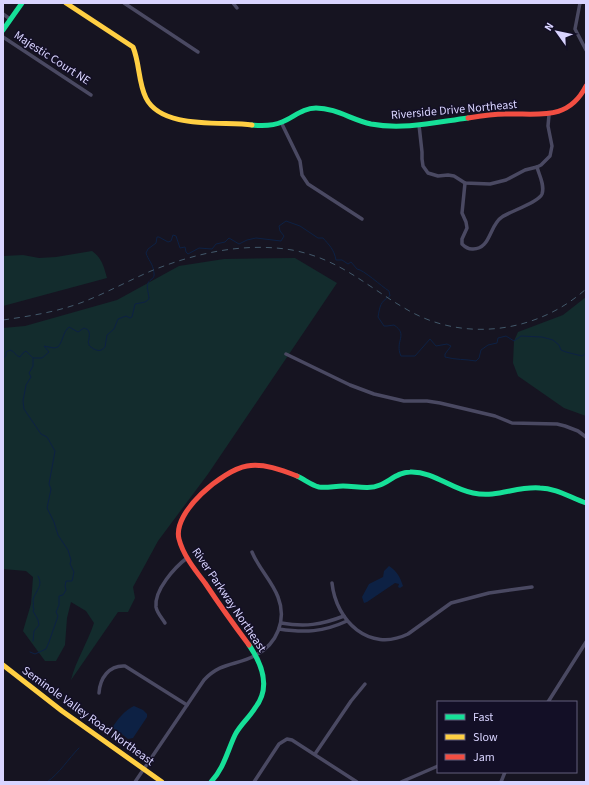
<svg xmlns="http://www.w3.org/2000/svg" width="589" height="785" viewBox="0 0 589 785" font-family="'Source Sans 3',sans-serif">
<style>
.green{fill:#132c2d}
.water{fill:#0d2144}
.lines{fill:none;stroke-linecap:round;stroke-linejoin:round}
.stream{stroke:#0d2144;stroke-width:1}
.street{stroke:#4a4962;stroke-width:3.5}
.fast{stroke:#16e098;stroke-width:5}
.slow{stroke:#ffcf43;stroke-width:5}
.jam{stroke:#f24e42;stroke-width:5}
.rail{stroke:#43596b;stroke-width:1;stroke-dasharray:6 5;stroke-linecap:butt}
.labels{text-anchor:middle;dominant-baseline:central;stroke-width:3;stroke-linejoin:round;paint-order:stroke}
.street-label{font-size:12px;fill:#d9d4ff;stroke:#130f26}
</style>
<rect width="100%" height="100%" fill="#161421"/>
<g class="green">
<path d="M92 251C102 258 104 267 107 278L3 306V256L23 255 39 258 56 257Z"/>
<path d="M295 258 337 283 208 474 158 541 133 587 135 598 128 612H118L71 680C76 660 88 642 94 623L86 611 71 602 67 618 65 645 56 661H45L23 631 31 604 33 577 26 571 3 569V328L25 326 117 300 179 266 224 259Z"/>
<path d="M586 297V416L564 408 518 376 513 363 514 341 518 332 563 315Z"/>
</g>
<g class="water">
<path d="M389 566C397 571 400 577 403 586L400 588 398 587 399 584 395 583 367 602 364 603 362 597 369 584 383 577 384 571Z"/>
<path d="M134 706 143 710 147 714V717L133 738 128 739 118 731 112 728C117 720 125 710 134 706Z"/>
</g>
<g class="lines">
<g class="stream">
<path d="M3 358 6 356V352L10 350C15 351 15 356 20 357L23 353 26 351 33 358H42L49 352 44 346 54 348 58 347C63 341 63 332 69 327L78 332 84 328C86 329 88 329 89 332 91 339 84 344 94 349 98 351 100 351 103 349L105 347 107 335 114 329 118 319 126 316 130 318 132 317 135 304 145 302 149 299C149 294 146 287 148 283 150 279 155 279 154 273 153 263 148 260 146 253L148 249 156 243 157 237H159L168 242 171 241 173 235 176 236 180 248 185 247 186 252 188 254 199 248 212 249 216 244 225 242 229 238 239 244 247 240 256 238 281 241 284 236 280 231 279 226 286 221 300 226 318 238H323C329 245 334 249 336 260H342L348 264 351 262 357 269C364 270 381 286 389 291L390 296C380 302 380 306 378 317L384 326H387L394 325C409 335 394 341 401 356H415L430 339 436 346 447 344 451 346 445 354V357C456 360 465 359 476 361L479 358 481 350 488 345 497 343 498 338 506 336 514 341 521 336 542 337 553 340 559 345 561 350 566 352 582 356 586 353"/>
<path d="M33 641 34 631 39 625 38 620 33 611 34 609 33 607C34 604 33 602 33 600 35 591 44 586 38 576"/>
<path d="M30 652 35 654 46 649 49 642 58 616 56 612 59 605V596L63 595 66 590 65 586 66 581H72L74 572 70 564 71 560 68 550 58 535 54 522 47 508 51 489 49 484 55 451 47 437 41 434 24 409 23 401 26 385 31 377 29 373 33 366V359"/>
<path d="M47 782C60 773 68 759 79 748"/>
</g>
<g class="street">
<path d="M124 3 198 52"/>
<path d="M233 3 237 8"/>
<path d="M580 3 575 29 586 50"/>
<path d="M3 14 10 19"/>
<path d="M3 37 91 95"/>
<path d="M281 122 300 161 302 175 308 184 362 219"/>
<path d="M419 125 422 152V159L423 166 428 173 438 176 448 175 454 176 465 183 490 184 506 180 525 170 537 167 541 165 550 156 552 146 548 126 549 115"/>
<path d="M465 183 462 213 466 222 467 228 462 239V244C465 247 468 249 472 249 491 250 489 225 502 217 511 211 539 202 542 194 545 185 539 175 537 167"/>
<path d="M286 354 350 385 374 394 404 401H427L440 403 495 416 512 423 557 424 565 426 578 431 586 437"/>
<path d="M332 583C336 621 369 653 408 634L451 603 489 593 532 587"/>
<path d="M165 623C162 618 157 613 156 607 154 590 175 567 187 558"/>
<path d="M281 623C305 627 321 625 344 616"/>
<path d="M279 629C305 633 323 632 347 621"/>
<path d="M99 693C100 678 109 665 125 666L187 705"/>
<path d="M548 702 586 642"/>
<path d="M315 754 351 701 365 684"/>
<path d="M135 782 204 680C222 661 237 666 256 655 277 644 287 620 278 597 272 581 259 569 252 552"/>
<path d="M254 782 279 744 287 739 292 740 357 782"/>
<path d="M401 782 438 766"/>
<path d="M501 782 505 772"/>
</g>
<g class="fast">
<path d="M3 30 22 3"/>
<path d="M252 125C263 126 273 126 282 122 294 117 303 108 316 108 336 108 352 120 371 124 403 130 437 122 468 118"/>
<path d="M297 476C304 479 311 485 319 487 327 488 335 486 343 486 356 486 368 490 380 485 390 481 398 472 410 472 433 471 451 489 473 493 498 498 516 486 540 488 556 488 571 498 586 503"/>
<path d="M211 782C224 768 227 752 235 735 240 725 249 718 255 708 271 688 262 664 249 645"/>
</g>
<g class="slow">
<path d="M66 3 133 47C140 64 138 82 146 98 162 130 223 121 252 125"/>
<path d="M3 665 62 711 162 782"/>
</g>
<g class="jam">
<path d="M468 118C480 116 493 114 505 114 537 113 568 122 586 86"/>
<path d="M249 645C234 625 219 604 205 583 195 570 183 555 179 539 172 512 223 470 247 466 263 463 282 470 297 476"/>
</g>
<path class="rail" d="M3 320C30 316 57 312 83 302 106 293 128 281 151 271 195 253 245 242 292 250 340 259 366 286 406 309 463 343 537 333 586 289"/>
</g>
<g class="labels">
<g class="street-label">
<text transform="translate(52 58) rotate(33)">Majestic Court NE</text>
<text transform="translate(454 110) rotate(-5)">Riverside Drive Northeast</text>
<text transform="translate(229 600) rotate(56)">River Parkway Northeast</text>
<text transform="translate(88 716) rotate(36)">Seminole Valley Road Northeast</text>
</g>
</g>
<rect width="589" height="785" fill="none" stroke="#d9d4ff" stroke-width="8"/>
<rect x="437" y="701" width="140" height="72" fill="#130f26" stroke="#625e7d"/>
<rect x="445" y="714" width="20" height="6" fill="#16e098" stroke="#625e7d"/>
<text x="473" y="721" font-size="12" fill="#d9d4ff">Fast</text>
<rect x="445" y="734" width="20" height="6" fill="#ffcf43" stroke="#625e7d"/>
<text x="473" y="741" font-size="12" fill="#d9d4ff">Slow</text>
<rect x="445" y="754" width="20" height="6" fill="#f24e42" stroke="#625e7d"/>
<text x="473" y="761" font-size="12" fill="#d9d4ff">Jam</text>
<g transform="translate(557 32) rotate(303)" stroke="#130f26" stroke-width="3" paint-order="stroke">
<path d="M0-3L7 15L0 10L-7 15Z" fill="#d9d4ff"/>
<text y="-6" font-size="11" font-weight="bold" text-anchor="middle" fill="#d9d4ff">N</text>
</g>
</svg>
